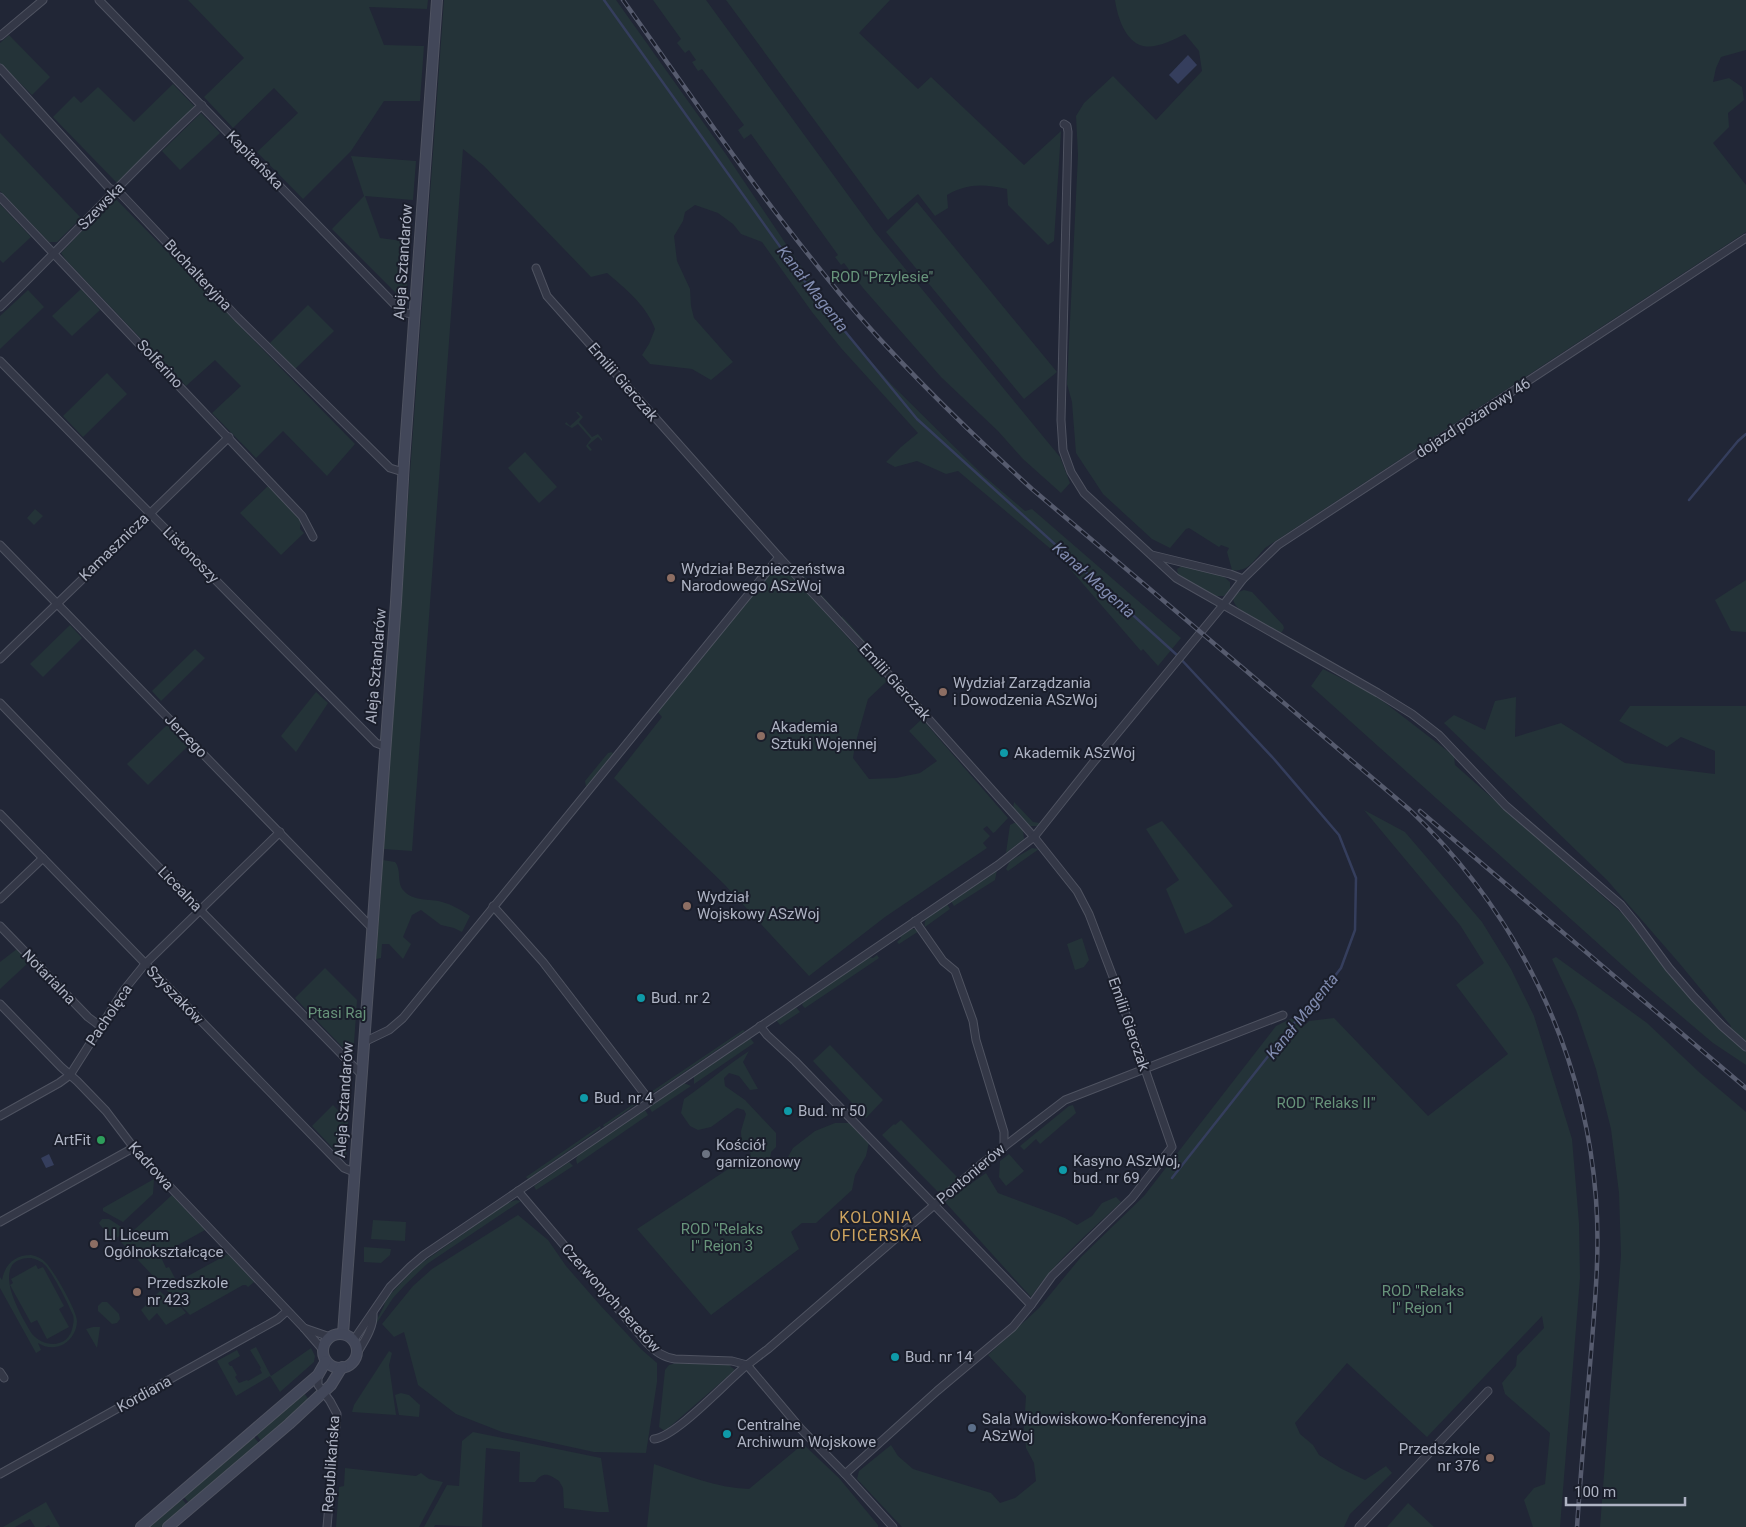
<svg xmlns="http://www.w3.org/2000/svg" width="1746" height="1527" viewBox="0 0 1746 1527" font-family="Roboto,sans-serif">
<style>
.green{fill:#243338;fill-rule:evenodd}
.water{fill:#353e5d}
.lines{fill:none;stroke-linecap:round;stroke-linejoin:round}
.stream{stroke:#353e5d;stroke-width:2.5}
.street-casing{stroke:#4f5361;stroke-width:9}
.secondary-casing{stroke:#4f5361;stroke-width:12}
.street{stroke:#343847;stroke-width:7}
.secondary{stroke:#424759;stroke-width:10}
.rail-casing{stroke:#565b6e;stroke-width:4.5}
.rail{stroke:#1a1e2b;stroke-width:2.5;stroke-dasharray:8;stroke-linecap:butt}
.education-dot{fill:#8d6e63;stroke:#1a1e2b;stroke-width:2}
.culture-dot{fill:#0f9aa8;stroke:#1a1e2b;stroke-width:2}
.leisure-dot{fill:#2e9e5b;stroke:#1a1e2b;stroke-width:2}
.worship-dot{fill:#6b7280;stroke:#1a1e2b;stroke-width:2}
.service-dot{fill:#5c6f8a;stroke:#1a1e2b;stroke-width:2}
.labels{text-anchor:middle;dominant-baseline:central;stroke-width:4;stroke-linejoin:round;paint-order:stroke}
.street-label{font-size:15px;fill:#aeb3c3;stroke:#1a1e2b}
.park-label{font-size:15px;fill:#67937a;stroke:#1a1e2b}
.poi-label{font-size:15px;fill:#aeb3c3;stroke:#1a1e2b;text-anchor:start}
.water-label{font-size:16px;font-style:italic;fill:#808baf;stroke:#1a1e2b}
.neighbourhood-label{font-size:16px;letter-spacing:1px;fill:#cea45f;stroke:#1a1e2b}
</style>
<rect width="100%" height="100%" fill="#212636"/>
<g class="green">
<path d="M188 0H428L427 9 369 7 384 45 424 46 420 101H384L351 151 303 199 257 152 298 113 274 88 233 128 204 97 244 58Z"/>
<path d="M444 0H616L725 153 845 332 892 385 984 476 1025 511 1032 509 1181 638 1158 666 1143 649 1141 651 1058 555 958 471 946 474 917 461 895 467 886 462 901 447 918 433 841 348 812 312 762 242 741 234 733 224 718 213 695 205 685 212 683 221 674 236 677 261 690 289 691 306 694 318 733 362 711 380 692 369 650 364 642 355 649 344 655 329C646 305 626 289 607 273L591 277 484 166 463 149 412 851 383 849Z"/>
<path d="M653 0H706L875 232 1060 457 1070 483 1061 493 1023 459 998 431 941 377 863 288 844 263 841 265 835 257 838 255 751 134 744 139 738 130 744 125 702 69 698 71 692 62 696 60 689 50 685 53 677 43 681 39Z"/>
<path d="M726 0H890L859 33 918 89 931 77 1024 165 1061 131 1054 241 1048 245 1008 205 1007 189C983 184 968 183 947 195L948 208 935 216 918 194 888 220Z"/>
<path d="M1115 0H1746V50L1721 57 1716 68 1713 82 1729 78 1742 87 1744 100 1728 113 1729 127 1713 143 1746 185V232L1265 548C1255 559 1248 573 1232 570L1227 552 1229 548 1221 545 1219 547 1189 528 1186 529 1170 548 1152 539 1103 494 1076 453 1072 402 1067 384 1078 155 1076 116 1084 103 1113 76 1156 120 1202 71 1199 51 1185 34C1173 40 1156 49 1143 46 1125 42 1117 15 1115 0Z"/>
<path d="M9 35 50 77 32 95 0 63V43Z"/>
<path d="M173 84 195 107 117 183 53 117 74 96 81 103 98 87 134 122Z"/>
<path d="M201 113 220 133 180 170 162 151Z"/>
<path d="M0 133 81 218 57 242H49L0 191Z"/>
<path d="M351 156 416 161 413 200 365 196 380 238 410 242 406 296 401 298 332 229 364 196Z"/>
<path d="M114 197 355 444 327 476 283 431 256 458 212 413 241 386 215 360 186 386 66 260 61 253Z"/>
<path d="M917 202 1057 372 1024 399 886 232Z"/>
<path d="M0 204 31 237 3 263 0 260Z"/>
<path d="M81 289 100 310 72 336 52 316Z"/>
<path d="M28 290 44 307 0 349V316Z"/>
<path d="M308 305 334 331 295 369 270 343Z"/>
<path d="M107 373 127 394 83 437 63 416Z"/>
<path d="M576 412H578L583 417 579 422 592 437 598 434 602 439V441L598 437 588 445 592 450 590 451 586 446 591 439 578 424 572 428 565 424 566 422 570 426 580 417Z"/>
<path d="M525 452 557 487 539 503 508 468Z"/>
<path d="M268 486 301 520 300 529 304 533 281 555 240 513Z"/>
<path d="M35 509 43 516 34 525 27 518Z"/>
<path d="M795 566 839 614H837L796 568Z"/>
<path d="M1182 566 1223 576 1230 582V590L1224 596H1216L1178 575 1177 569Z"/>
<path d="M785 568 887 681 868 699 855 745 853 758 869 779 896 778 920 773 937 761 909 731 922 719 1008 818 995 832 993 833 987 826 983 829 990 836 983 843 987 848 885 917 809 976 724 884 614 778 662 717 657 711 774 569Z"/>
<path d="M1746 580V632L1731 631 1715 600Z"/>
<path d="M1244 590 1252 592 1283 625 1284 628 1282 632H1276C1267 626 1210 601 1244 590Z"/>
<path d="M842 616 881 659H879L841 618Z"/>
<path d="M70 625 82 638 43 677 30 664Z"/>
<path d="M195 649 205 658 161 701 152 691Z"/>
<path d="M1323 669 1375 695 1454 756 1455 765 1625 916C1655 958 1689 997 1725 1034L1731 1026 1680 964 1607 880 1444 723 1454 715 1485 730 1495 701 1516 697 1515 737 1561 723 1625 763 1715 774V751L1681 737 1667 747 1619 721 1630 706H1746V1065L1713 1043 1641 982 1311 686Z"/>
<path d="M316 692 328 703 296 752 281 736Z"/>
<path d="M167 725 188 746 148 785 127 764Z"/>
<path d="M612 752 613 754 586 787 585 781 608 753Z"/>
<path d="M1014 802 1033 822 1040 823 1038 826H1030L1013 808Z"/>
<path d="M1364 810 1405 832 1482 922 1511 969 1534 1016 1572 1139 1579 1223 1580 1278 1560 1527H1533L1524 1500 1534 1488 1545 1484 1550 1433 1505 1394 1502 1383 1516 1366 1517 1356 1544 1328 1542 1316 1427 1437 1347 1363 1295 1423 1300 1434 1313 1445 1319 1455 1342 1469 1365 1480 1386 1466 1392 1473 1350 1514 1344 1527H902L857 1479 859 1471 891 1445 898 1456 913 1469 991 1493 1000 1503 1015 1498 1036 1481 1034 1463 1026 1448 1024 1428 1026 1396 988 1355 1039 1308 1081 1257 1144 1196 1276 1026 1292 1018 1304 1026 1309 1021 1334 1018 1428 1116 1508 1054 1456 985 1484 963 1460 925Z"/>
<path d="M1162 821 1233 906 1209 923 1185 934 1166 889 1179 880 1146 829Z"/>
<path d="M1014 823H1016L1023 830 1024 839 1006 853 1010 825Z"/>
<path d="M1032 848 1039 849 1008 871 1006 869 1010 861Z"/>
<path d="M383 860 395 862C402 870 396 883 404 891 414 902 429 898 442 902 453 905 461 910 470 916L462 932 454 928 441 925 421 910 412 915 403 937 411 944 403 959 389 944H382L381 958 376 959Z"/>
<path d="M997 870 995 880 954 906 951 901Z"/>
<path d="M947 904 950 909 925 927C922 916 939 909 947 904Z"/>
<path d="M911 929H915L919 931 899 944 897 942 901 938 900 936Z"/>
<path d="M1082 938 1089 960 1084 967 1075 970 1067 944Z"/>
<path d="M17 949 29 962 0 989V962Z"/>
<path d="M877 955 879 958 805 1008 802 1005 804 1001 869 957 873 958Z"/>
<path d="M1556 957 1647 1023 1700 1073 1746 1112V1527H1600L1621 1255 1619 1193 1611 1129 1596 1069 1576 1010 1552 959Z"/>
<path d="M325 968 357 1000 353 1058 295 998Z"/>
<path d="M796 1007 800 1012 780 1025 776 1020Z"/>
<path d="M743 1030 745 1031 655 1092H651Z"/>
<path d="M750 1038 754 1043 694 1084V1076Z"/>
<path d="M830 1045 883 1100 866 1118 813 1061Z"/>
<path d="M749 1051 743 1062 758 1089 750 1090 739 1076 729 1073 724 1078 725 1086 745 1100 776 1133V1147L771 1152 770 1160 778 1164H784L793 1148 815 1131 835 1123H849L847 1113 869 1142 866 1156 855 1175 852 1190 816 1223H802L791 1232 799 1249 711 1315 637 1229 751 1154 748 1150H742L741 1131 746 1114 744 1110 737 1108 711 1127 698 1130 690 1126 681 1113 684 1099C706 1084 726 1066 749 1051Z"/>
<path d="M684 1083 691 1086 652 1112 649 1107Z"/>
<path d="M638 1101 639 1102 604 1127 603 1125Z"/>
<path d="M333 1105 348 1121 346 1159H343L312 1126Z"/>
<path d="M1073 1105 1076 1113 1040 1144 1036 1139 1024 1150 1020 1146 1069 1106Z"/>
<path d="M645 1110 648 1115 577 1164 576 1159 578 1155Z"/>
<path d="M901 1120 959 1179 941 1195 882 1135 894 1124 895 1125Z"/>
<path d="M600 1126 601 1128 528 1179 526 1177Z"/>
<path d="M1009 1154 1024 1171 1006 1186 999 1177 1000 1161Z"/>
<path d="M569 1162 573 1166 536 1190 534 1186Z"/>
<path d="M986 1173 998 1193 1065 1218 1077 1225 1092 1216 1102 1203 1116 1197 1121 1202C1090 1232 1055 1261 1031 1297L945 1202Z"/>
<path d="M154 1179 153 1194 123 1222 103 1211V1208Z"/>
<path d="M172 1195 205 1230 160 1255 166 1268 169 1267 177 1282 228 1254 254 1282 248 1287 246 1285H243L190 1315 121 1242Z"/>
<path d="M516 1200 521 1201 427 1264 405 1285 393 1298 376 1324 375 1323 384 1306 385 1300 416 1267 507 1203Z"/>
<path d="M518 1215 548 1240 566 1266 600 1305 641 1349 657 1363V1382L646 1453 594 1452 502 1432 456 1414 418 1385 404 1332 394 1337 382 1324 413 1286 432 1269Z"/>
<path d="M102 1219H109L123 1228 122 1234 114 1240 100 1225 99 1223Z"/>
<path d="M373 1220 406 1222 405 1241 371 1239Z"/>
<path d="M364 1247 391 1249 390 1255 381 1263 364 1262Z"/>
<path d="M31 1255C37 1256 41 1258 45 1262 53 1269 77 1311 77 1321 77 1330 72 1339 64 1344 55 1349 46 1348 38 1343L41 1350 36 1353 0 1288V1277L2 1280C5 1264 15 1255 31 1255ZM31 1258C36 1259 41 1261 45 1265 52 1272 68 1303 72 1313 74 1316 74 1321 73 1325 70 1348 45 1349 32 1334 22 1317 0 1281 13 1264 18 1259 24 1258 31 1258Z"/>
<path d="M36 1265 38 1269 43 1267 64 1306 59 1309 69 1327 47 1339 37 1320 31 1323 10 1285 13 1283 11 1279Z"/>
<path d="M160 1291 170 1301 173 1299 186 1313 166 1325 157 1313 149 1321 141 1310Z"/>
<path d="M102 1302H107L119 1314 120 1319 117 1323 112 1324 98 1311V1306Z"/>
<path d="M93 1327H100L97 1348 86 1329Z"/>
<path d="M256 1347 271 1376 311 1348 315 1356 314 1362 280 1392 270 1376 236 1396 217 1361 237 1350 240 1356 228 1363 230 1366H232L237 1375 235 1377 239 1383 247 1380 248 1381 262 1373 260 1369 261 1368 250 1350Z"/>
<path d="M389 1351 392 1353 389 1365 396 1415 352 1412 354 1405Z"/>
<path d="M676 1363 729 1365 735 1370 665 1431 659 1427 665 1370 669 1365Z"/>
<path d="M304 1393 309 1400 261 1441 256 1434Z"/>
<path d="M401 1393 409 1395 420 1405 419 1417 399 1415 395 1395Z"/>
<path d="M473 1432 601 1458 609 1512H597L564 1508 563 1488 559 1481C549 1474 543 1471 535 1482H519L520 1452 486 1448 482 1527 435 1525 434 1527H424L447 1485 459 1486 462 1441Z"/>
<path d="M253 1436 259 1443 189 1503 183 1496Z"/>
<path d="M803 1444 839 1478 878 1525V1527H647L654 1464C686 1475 716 1488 749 1489Z"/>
<path d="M345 1468 416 1476 421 1473 429 1479 443 1482 419 1527H336L339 1487 344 1486Z"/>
<path d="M181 1498 187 1505 161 1527H147Z"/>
<path d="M46 1502 60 1527H50L49 1525 45 1527H35L30 1519 15 1527H3Z"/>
<path d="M1408 1503 1434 1527H1387Z"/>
</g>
<g class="water">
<path d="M1188 55 1197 65 1178 84 1169 75Z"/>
<path d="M49 1154 54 1165 46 1168 41 1158Z"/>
</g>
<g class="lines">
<g class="stream">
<path d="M604 0 811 290 917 419 1178 656 1274 759 1339 835 1356 878 1355 930 1341 968 1312 1006 1295 1022 1172 1178"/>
<path d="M1689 500 1738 441 1746 434"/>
</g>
<g class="street-casing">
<g id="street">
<path d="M99 0 400 310 406 313 414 314"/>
<path d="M0 36 43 0"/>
<path d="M0 68 109 188 121 194 238 318 390 468 403 472"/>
<path d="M1064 124 1067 126 1068 132 1061 420 1063 450 1071 472 1084 493 1176 578 1378 693 1412 714 1439 735 1506 806 1621 905 1635 922 1669 968 1694 997 1722 1026 1746 1047"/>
<path d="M0 197 302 516 313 537"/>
<path d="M536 268 547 296 779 557 882 667 1034 837 1077 891 1089 914 1113 977 1172 1147 1132 1198 1052 1276 1031 1305 1013 1327 937 1391 845 1474"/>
<path d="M0 307C68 241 132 170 202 105"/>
<path d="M0 361 376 743 384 746"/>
<path d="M0 545 372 928"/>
<path d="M1152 555 1230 574 1243 579"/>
<path d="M0 659 229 437"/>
<path d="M0 703 200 910 361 1074"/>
<path d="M0 814 344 1168 354 1172"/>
<path d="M0 899 43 858"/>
<path d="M493 906 543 962 650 1101"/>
<path d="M915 921 943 961 955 971 973 1021 976 1040 1004 1132V1147"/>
<path d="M0 926 88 1017 100 1026"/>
<path d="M0 1004 61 1067 77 1081 106 1111 137 1152 304 1328 323 1350"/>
<path d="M760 1026 767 1035 795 1061 1031 1305"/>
<path d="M364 1042 389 1030 403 1018 779 557"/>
<path d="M0 1116 59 1083 70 1075 124 990 145 964 280 832"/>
<path d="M518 1191 647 1343C656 1352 663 1357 675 1359L732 1361 747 1365 801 1429 845 1474 893 1527"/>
<path d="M0 1222 133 1148"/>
<path d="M304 1328 330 1337"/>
<path d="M353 1341 390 1287 410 1267 424 1255 998 865 1034 837 1092 764 1224 604 1243 579 1278 545 1746 238"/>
<path d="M356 1355C363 1343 374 1328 373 1314"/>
<path d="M0 1372 4 1378"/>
<path d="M318 1375V1385L330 1401 337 1414 327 1527"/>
<path d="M654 1439C677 1436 726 1382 747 1365 754 1360 761 1354 768 1349L984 1162 1065 1100 1283 1015"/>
<path d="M0 1474 278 1319 287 1311"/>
<path d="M1359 1527 1488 1391"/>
</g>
</g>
<g class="secondary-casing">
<g id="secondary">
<path d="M343 1334 396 602 404 462 437 0"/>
<circle cx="340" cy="1351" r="17"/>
<path d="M141 1527 318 1375 326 1361"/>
<path d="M168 1527 289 1424 331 1385 342 1367"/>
</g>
</g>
<use href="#street" class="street"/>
<use href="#secondary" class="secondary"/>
<g class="rail-casing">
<g id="rail">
<path d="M623 0C694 100 763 201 841 295 900 365 965 428 1032 489L1410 810C1517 913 1585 1050 1596 1199 1600 1251 1595 1302 1591 1353 1586 1411 1581 1469 1577 1527"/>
<path d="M1420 811 1746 1088"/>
</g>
</g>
<use href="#rail" class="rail"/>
</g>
<g class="education-dot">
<circle cx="671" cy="578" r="5"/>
<circle cx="943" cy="692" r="5"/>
<circle cx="761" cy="736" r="5"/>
<circle cx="687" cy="906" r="5"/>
<circle cx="94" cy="1244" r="5"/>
<circle cx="137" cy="1292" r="5"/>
<circle cx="1490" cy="1458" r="5"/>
</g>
<g class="culture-dot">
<circle cx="1004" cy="753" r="5"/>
<circle cx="641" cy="998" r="5"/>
<circle cx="584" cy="1098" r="5"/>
<circle cx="788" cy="1111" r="5"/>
<circle cx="1063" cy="1170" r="5"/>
<circle cx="895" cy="1357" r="5"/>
<circle cx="727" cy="1434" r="5"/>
</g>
<circle class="leisure-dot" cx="101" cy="1140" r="5"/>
<circle class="worship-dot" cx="706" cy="1154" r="5"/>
<circle class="service-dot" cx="972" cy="1428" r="5"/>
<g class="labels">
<g class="street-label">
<text transform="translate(255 160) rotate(46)">Kapitańska</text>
<text transform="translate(101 206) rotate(-46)">Szewska</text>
<text transform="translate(403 262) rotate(-86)">Aleja Sztandarów</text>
<text transform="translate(198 275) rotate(47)">Buchalteryjna</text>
<text transform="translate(160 364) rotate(47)">Solferino</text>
<text transform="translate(623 382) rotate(49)">Emilii Gierczak</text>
<text transform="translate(1473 418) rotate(-33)">dojazd pożarowy 46</text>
<text transform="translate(114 547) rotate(-44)">Kamasznicza</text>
<text transform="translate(191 555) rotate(45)">Listonoszy</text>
<text transform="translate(376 666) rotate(-85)">Aleja Sztandarów</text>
<text transform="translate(895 682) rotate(48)">Emilii Gierczak</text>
<text transform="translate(186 736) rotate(46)">Jerzego</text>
<text transform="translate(180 889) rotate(46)">Licealna</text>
<text transform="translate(49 977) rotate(46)">Notarialna</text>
<text transform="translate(175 995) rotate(46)">Szyszaków</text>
<text transform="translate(109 1015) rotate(-56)">Pacholęca</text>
<text transform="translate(1129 1024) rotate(71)">Emilii Gierczak</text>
<text transform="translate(344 1100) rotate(-86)">Aleja Sztandarów</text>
<text transform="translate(151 1166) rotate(48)">Kadrowa</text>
<text transform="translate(971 1174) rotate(-40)">Pontonierów</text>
<text transform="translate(611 1298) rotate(48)">Czerwonych Beretów</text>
<text transform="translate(144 1394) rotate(-29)">Kordiana</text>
<text transform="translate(331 1464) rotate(-86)">Republikańska</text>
</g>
<g class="park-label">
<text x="882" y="277">ROD "Przylesie"</text>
<text x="337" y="1013">Ptasi Raj</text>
<text x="1326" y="1103">ROD "Relaks II"</text>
<text x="722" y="1229">ROD "Relaks<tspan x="722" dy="17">I" Rejon 3</tspan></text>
<text x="1423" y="1291">ROD "Relaks<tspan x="1423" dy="17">I" Rejon 1</tspan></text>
</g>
<g class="poi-label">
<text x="681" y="569">Wydział Bezpieczeństwa<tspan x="681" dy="17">Narodowego ASzWoj</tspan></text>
<text x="953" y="683">Wydział Zarządzania<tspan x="953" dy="17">i Dowodzenia ASzWoj</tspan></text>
<text x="771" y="727">Akademia<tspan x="771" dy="17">Sztuki Wojennej</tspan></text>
<text x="1014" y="753">Akademik ASzWoj</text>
<text x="697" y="897">Wydział<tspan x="697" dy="17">Wojskowy ASzWoj</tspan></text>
<text x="651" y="998">Bud. nr 2</text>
<text x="594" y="1098">Bud. nr 4</text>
<text x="798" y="1111">Bud. nr 50</text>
<text x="91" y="1140" text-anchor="end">ArtFit</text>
<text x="716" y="1145">Kościół<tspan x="716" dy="17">garnizonowy</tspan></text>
<text x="1073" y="1161">Kasyno ASzWoj,<tspan x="1073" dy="17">bud. nr 69</tspan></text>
<text x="104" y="1235">LI Liceum<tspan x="104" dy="17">Ogólnokształcące</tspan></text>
<text x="147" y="1283">Przedszkole<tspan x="147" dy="17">nr 423</tspan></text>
<text x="905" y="1357">Bud. nr 14</text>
<text x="982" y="1419">Sala Widowiskowo-Konferencyjna<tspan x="982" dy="17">ASzWoj</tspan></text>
<text x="737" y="1425">Centralne<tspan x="737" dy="17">Archiwum Wojskowe</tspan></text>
<text x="1480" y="1449" text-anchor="end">Przedszkole<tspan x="1480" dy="17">nr 376</tspan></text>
</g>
<g class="water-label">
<text transform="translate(813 289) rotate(52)">Kanał Magenta</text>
<text transform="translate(1094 580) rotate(42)">Kanał Magenta</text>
<text transform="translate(1302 1016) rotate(-51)">Kanał Magenta</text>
</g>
<g class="neighbourhood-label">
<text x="876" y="1217">KOLONIA<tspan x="876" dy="18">OFICERSKA</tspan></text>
</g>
</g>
<path d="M1566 1497v8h119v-8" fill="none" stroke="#aeb3c3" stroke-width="2.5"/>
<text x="1574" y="1497" font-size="15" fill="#aeb3c3" stroke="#1a1e2b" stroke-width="4" paint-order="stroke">100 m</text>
</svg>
